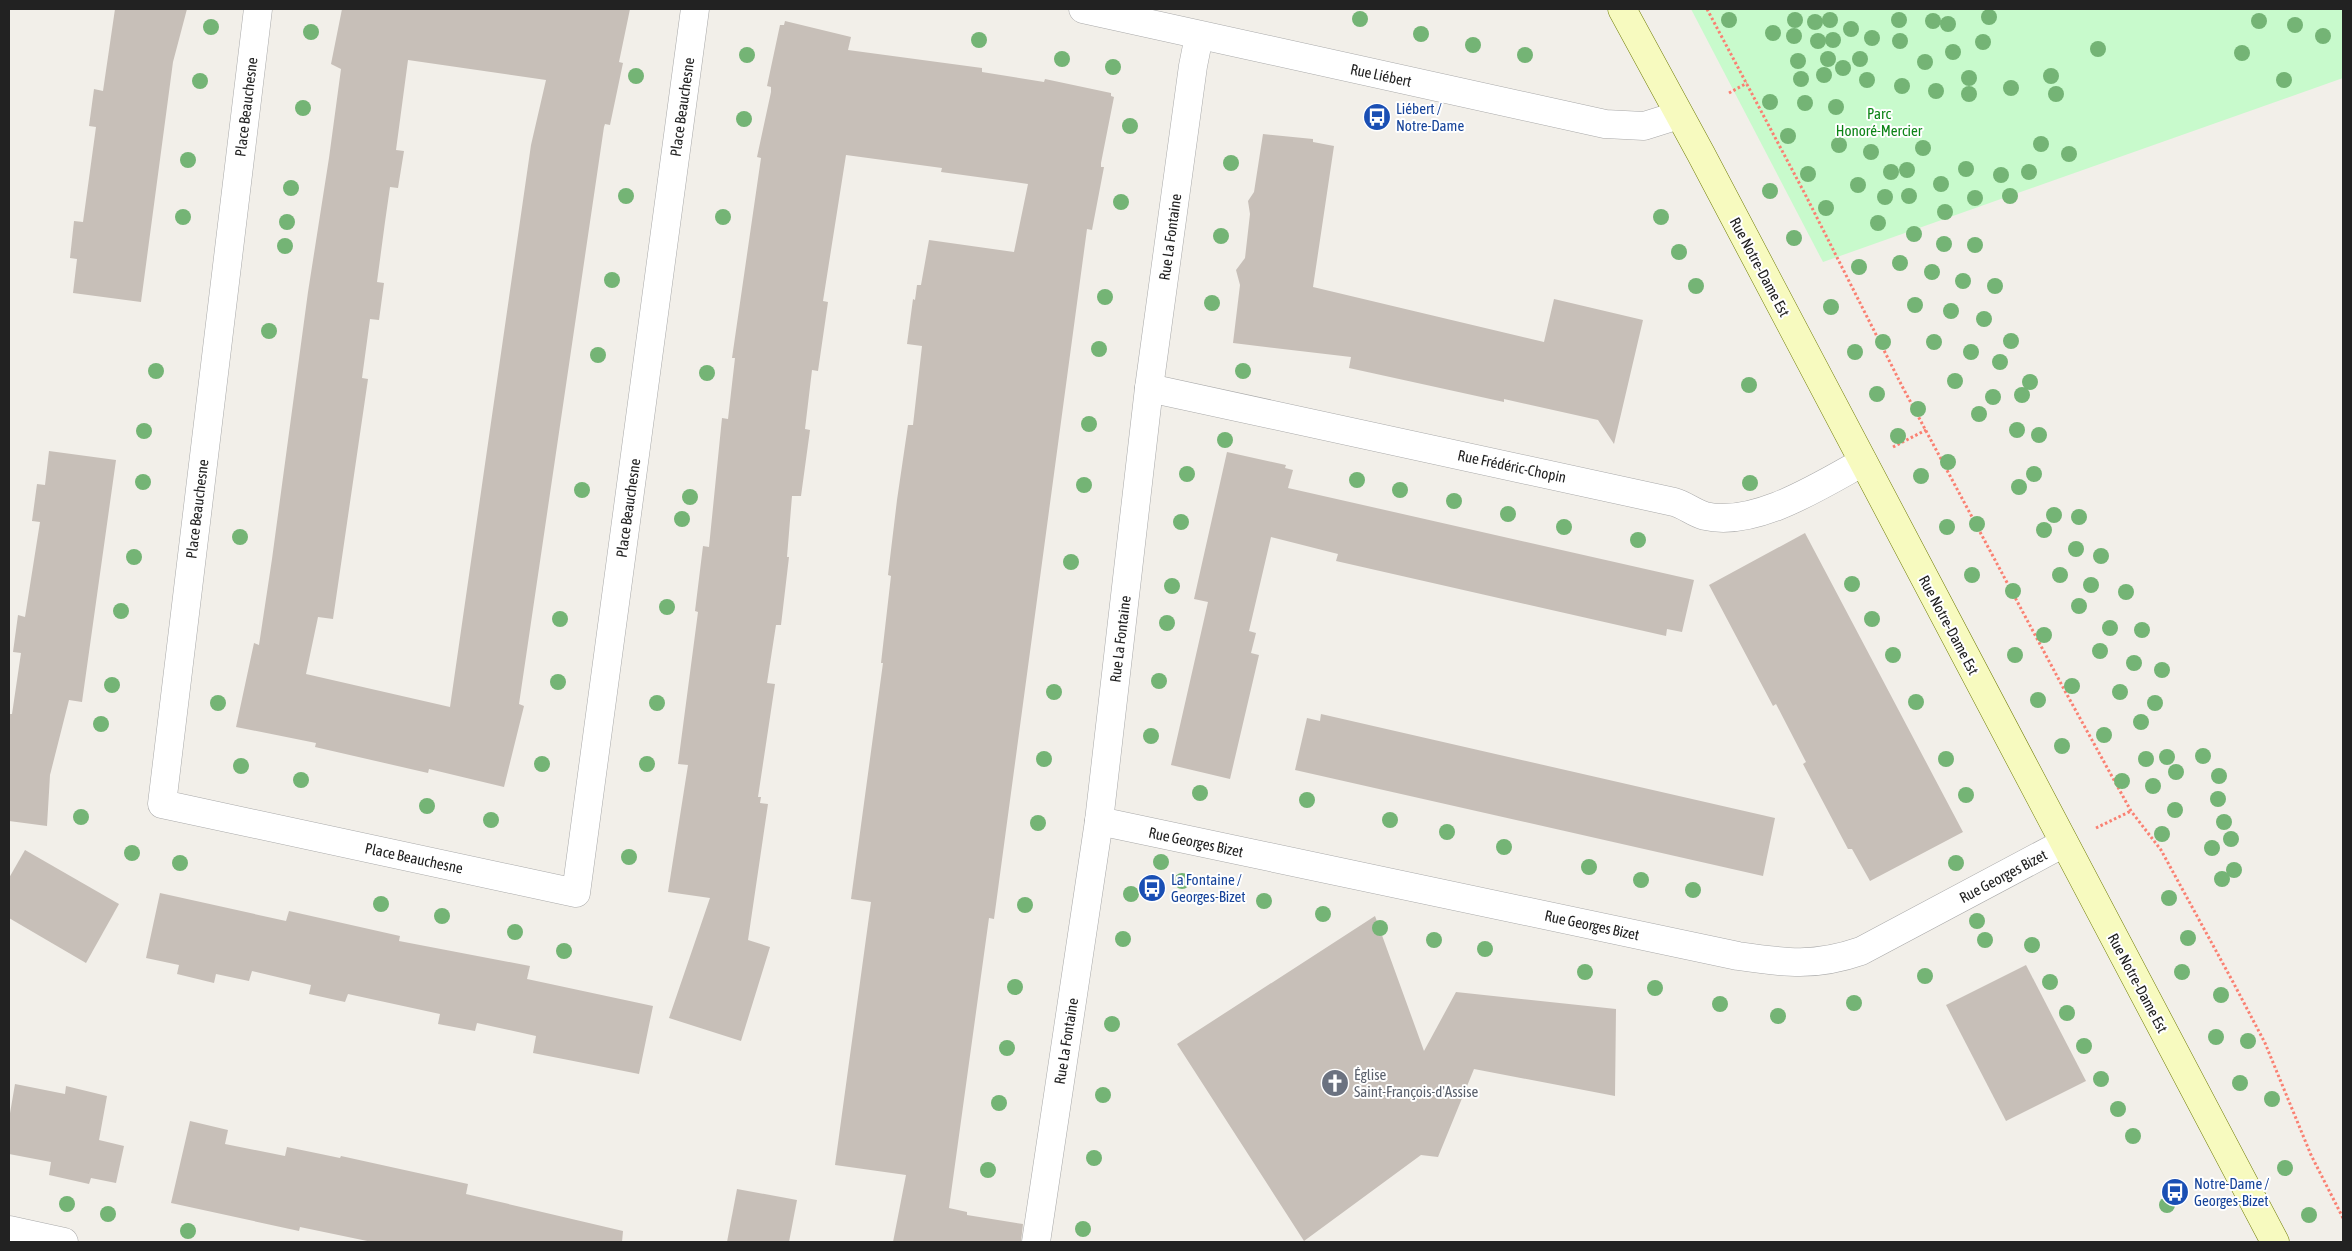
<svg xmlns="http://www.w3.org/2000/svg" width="2352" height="1251" viewBox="0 0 2352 1251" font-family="'Asap Condensed',sans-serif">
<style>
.park{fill:#c8facc}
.building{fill:#c7bfb8;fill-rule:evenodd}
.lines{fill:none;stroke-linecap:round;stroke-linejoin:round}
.minor-casing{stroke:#a9a9a9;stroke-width:29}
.secondary-casing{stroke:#707d05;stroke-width:29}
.path{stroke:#fa8072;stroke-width:3;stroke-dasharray:2.5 2.5;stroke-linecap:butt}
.minor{stroke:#fff;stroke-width:28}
.secondary{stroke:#f7fabf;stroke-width:28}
.tree{fill:#74b475}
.labels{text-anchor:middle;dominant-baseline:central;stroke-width:4;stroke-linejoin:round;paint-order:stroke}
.street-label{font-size:15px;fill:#222;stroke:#fff}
.transit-label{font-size:15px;fill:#164399;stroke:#fff;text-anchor:start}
.park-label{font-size:15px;fill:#0c8416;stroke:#fff}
.worship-label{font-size:15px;fill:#5b616d;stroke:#fff;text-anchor:start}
</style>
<rect width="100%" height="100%" fill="#f2efe9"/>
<path class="park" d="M1691 9H2343V78L1823 262Z"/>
<g class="building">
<path d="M115 9H187L173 62 141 302 73 293 77 259 70 258 74 221 83 222 96 127 89 126 94 89 103 91Z"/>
<path d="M342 9H630L619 62 623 63 610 125 605 124 604 127 519 704 524 706 504 787 429 769 428 773 315 747 316 743 236 727 254 643 259 645 272 559 308 292 329 158 341 69 331 64ZM408 60 546 80 531 145 450 707 306 674 318 617 333 619 368 379 362 378 370 319 379 320 384 283 377 282 385 222 390 187 398 188 404 151 396 150Z"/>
<path d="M785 21 851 37 848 50 982 68V72L1044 82 1045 79 1111 93V96L1114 97 1101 163V167H1104L1092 230 1087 229 994 919 989 918 949 1208 967 1212V1215L1023 1224 1021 1242H893L906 1175 835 1165 871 902 851 899 883 663H881L891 576 888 575 897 500 908 425H913L922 346 907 344 913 299 915 300 917 285H921L929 240 1014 252 1028 184 941 172 942 168 846 155 823 301 828 302 818 371 812 370 805 429 810 430 801 496H792L787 557H789L781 625H776L767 683 775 684 758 797H761L760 803 768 804 748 940 770 947 741 1041 669 1018 710 898 668 892 688 765 678 764 698 612 695 611 703 546 709 547 722 418 728 419 735 358H732L761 158 757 157 771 92V87L767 86 780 25H784Z"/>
<path d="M1263 134 1313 139V142L1334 146 1313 287 1544 342 1554 299 1643 320 1614 444 1598 420 1504 399V402L1349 368 1351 357 1233 343 1240 285 1236 270 1245 258 1250 214 1248 201 1254 192Z"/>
<path d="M49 451 116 460 82 702 69 700 50 775 47 826 9 821V714H12L21 653 13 652 18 615 25 617 40 522 32 521 37 484 45 485Z"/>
<path d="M1227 452 1286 465 1285 468 1293 470 1288 488 1694 580 1682 632 1667 629 1666 636 1336 561 1338 554 1271 537 1249 631 1256 633 1251 653 1259 655 1230 779 1171 765 1208 602 1194 599Z"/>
<path d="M1805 533 1963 832 1870 881 1852 849H1848L1803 764 1806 762 1776 704 1773 706 1709 585Z"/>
<path d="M1321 714 1775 818 1763 876 1295 770 1307 718 1320 721Z"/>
<path d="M25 850 119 904 86 963 9 918V878Z"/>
<path d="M160 893 286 921 289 911 400 936 399 941 530 966 527 979 653 1006 639 1074 533 1053 536 1036 477 1023 475 1031 438 1024 440 1014 348 994 345 1002 309 994 311 985 252 971 249 981 216 974 214 983 177 974 179 965 146 958Z"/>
<path d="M1375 916 1424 1051 1456 992 1616 1009 1615 1096 1474 1069 1438 1157 1421 1155 1304 1241 1177 1044Z"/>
<path d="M2026 965 2086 1081 2006 1121 1946 1005Z"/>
<path d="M15 1084 65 1094 66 1086 107 1096 99 1140 124 1146 116 1183 91 1178 89 1184 49 1175 51 1162 9 1154V1119Z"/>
<path d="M190 1121 228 1130 225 1144 285 1156 287 1147 340 1158 341 1156 468 1184 466 1194 623 1231 622 1242H372L300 1227 299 1231 171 1203Z"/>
<path d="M737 1189 797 1200 789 1242H727Z"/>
</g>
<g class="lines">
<g class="minor-casing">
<g id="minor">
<path d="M258 9 162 804 576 893 695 9"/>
<path d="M1083 9 1605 124 1644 126 1679 115"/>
<path d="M1149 388 1674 502C1685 505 1694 513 1705 516 1755 528 1821 485 1863 462"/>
<path d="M1099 821 1738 956C1786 963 1815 967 1861 951L2064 843"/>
<path d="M9 1230 64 1242"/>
<path d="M1036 1242 1099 821 1149 388 1193 66 1199 36"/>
</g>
</g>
<g class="secondary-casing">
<path id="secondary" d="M1622 9 1701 154 2275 1242"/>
</g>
<g class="path">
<path d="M1707 9 1805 194 1902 386 2065 691 2131 811 2161 850 2233 982 2265 1043 2311 1155 2343 1218"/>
<path d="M1729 93 1747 83"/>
<path d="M1893 447 1926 430"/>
<path d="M2096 828 2131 811"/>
</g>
<use href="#minor" class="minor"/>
<use href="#secondary" class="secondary"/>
</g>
<g class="tree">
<circle cx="1989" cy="17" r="8"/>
<circle cx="1360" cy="19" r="8"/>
<circle cx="1729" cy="20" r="8"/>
<circle cx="1795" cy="20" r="8"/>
<circle cx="1830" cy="20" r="8"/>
<circle cx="1899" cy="20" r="8"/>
<circle cx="1933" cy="21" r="8"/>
<circle cx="2259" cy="21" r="8"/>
<circle cx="1815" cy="22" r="8"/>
<circle cx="1948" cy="24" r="8"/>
<circle cx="2295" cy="25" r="8"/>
<circle cx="211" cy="27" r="8"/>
<circle cx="1851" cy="29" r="8"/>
<circle cx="311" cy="32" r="8"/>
<circle cx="1773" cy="33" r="8"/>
<circle cx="1421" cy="34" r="8"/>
<circle cx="1794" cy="36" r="8"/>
<circle cx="2323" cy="36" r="8"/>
<circle cx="1872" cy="38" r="8"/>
<circle cx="979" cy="40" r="8"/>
<circle cx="1833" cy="40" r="8"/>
<circle cx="1818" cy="41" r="8"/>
<circle cx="1900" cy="41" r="8"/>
<circle cx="1983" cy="42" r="8"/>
<circle cx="1473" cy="45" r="8"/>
<circle cx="2098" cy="49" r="8"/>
<circle cx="1953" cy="52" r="8"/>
<circle cx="2242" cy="53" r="8"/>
<circle cx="747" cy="55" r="8"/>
<circle cx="1525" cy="55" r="8"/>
<circle cx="1062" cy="59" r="8"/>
<circle cx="1828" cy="59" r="8"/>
<circle cx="1860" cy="59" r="8"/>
<circle cx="1798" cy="61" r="8"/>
<circle cx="1925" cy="62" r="8"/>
<circle cx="1113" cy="67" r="8"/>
<circle cx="1843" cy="68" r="8"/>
<circle cx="1824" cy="75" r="8"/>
<circle cx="636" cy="76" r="8"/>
<circle cx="2051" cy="76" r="8"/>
<circle cx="1969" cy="78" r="8"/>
<circle cx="1801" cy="79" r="8"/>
<circle cx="1867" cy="80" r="8"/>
<circle cx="2284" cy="80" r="8"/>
<circle cx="200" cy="81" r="8"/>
<circle cx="1902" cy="86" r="8"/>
<circle cx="2011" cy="88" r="8"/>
<circle cx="1936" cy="91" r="8"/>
<circle cx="1969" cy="94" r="8"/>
<circle cx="2056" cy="94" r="8"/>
<circle cx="1770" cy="102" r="8"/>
<circle cx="1805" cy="103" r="8"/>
<circle cx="1836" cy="107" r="8"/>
<circle cx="303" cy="108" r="8"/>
<circle cx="744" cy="119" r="8"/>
<circle cx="1130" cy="126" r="8"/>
<circle cx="1788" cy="136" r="8"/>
<circle cx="2041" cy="144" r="8"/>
<circle cx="1839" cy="145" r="8"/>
<circle cx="1923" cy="148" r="8"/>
<circle cx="1871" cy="152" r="8"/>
<circle cx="2069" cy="154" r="8"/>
<circle cx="188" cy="160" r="8"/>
<circle cx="1231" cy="163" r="8"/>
<circle cx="1966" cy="169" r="8"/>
<circle cx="1907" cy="170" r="8"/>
<circle cx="1891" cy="172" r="8"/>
<circle cx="2029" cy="172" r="8"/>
<circle cx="1808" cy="174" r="8"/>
<circle cx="2001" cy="175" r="8"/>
<circle cx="1941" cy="184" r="8"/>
<circle cx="1858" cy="185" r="8"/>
<circle cx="291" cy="188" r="8"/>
<circle cx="1770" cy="191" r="8"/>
<circle cx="626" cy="196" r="8"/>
<circle cx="1909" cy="196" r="8"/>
<circle cx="2010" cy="196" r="8"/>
<circle cx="1885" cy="197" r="8"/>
<circle cx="1975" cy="198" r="8"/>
<circle cx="1121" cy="202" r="8"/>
<circle cx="1826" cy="208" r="8"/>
<circle cx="1945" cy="212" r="8"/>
<circle cx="183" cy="217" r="8"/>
<circle cx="723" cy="217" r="8"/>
<circle cx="1661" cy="217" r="8"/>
<circle cx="287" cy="222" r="8"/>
<circle cx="1878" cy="223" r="8"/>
<circle cx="1914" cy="234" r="8"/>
<circle cx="1221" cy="236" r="8"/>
<circle cx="1794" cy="238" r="8"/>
<circle cx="1944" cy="244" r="8"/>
<circle cx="1975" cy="245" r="8"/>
<circle cx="285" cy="246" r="8"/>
<circle cx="1679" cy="252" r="8"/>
<circle cx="1900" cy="263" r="8"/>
<circle cx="1859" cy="267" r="8"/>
<circle cx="1932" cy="272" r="8"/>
<circle cx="612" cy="280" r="8"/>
<circle cx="1963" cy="281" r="8"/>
<circle cx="1696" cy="286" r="8"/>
<circle cx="1995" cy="286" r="8"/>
<circle cx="1105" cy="297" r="8"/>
<circle cx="1212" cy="303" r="8"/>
<circle cx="1915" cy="305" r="8"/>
<circle cx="1831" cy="307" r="8"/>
<circle cx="1951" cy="311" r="8"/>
<circle cx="1984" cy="319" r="8"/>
<circle cx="269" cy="331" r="8"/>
<circle cx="2011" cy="341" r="8"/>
<circle cx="1883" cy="342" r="8"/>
<circle cx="1934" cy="342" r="8"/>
<circle cx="1099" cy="349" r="8"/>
<circle cx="1855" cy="352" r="8"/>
<circle cx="1971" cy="352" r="8"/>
<circle cx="598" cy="355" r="8"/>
<circle cx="2000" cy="362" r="8"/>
<circle cx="156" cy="371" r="8"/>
<circle cx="1243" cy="371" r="8"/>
<circle cx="707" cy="373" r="8"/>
<circle cx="1955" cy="381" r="8"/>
<circle cx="2030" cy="382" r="8"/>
<circle cx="1749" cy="385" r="8"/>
<circle cx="1877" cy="394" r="8"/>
<circle cx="2022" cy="395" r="8"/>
<circle cx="1993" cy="397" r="8"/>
<circle cx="1918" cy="409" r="8"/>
<circle cx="1979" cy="414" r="8"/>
<circle cx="1089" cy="424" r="8"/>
<circle cx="2017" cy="430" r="8"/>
<circle cx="144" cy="431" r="8"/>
<circle cx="2039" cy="435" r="8"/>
<circle cx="1898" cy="436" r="8"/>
<circle cx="1225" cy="440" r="8"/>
<circle cx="1948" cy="462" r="8"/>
<circle cx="1187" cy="474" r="8"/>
<circle cx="2034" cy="474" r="8"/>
<circle cx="1921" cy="476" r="8"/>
<circle cx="1357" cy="480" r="8"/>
<circle cx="143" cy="482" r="8"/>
<circle cx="1750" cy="483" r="8"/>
<circle cx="1084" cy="485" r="8"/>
<circle cx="2019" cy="487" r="8"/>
<circle cx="582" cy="490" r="8"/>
<circle cx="1400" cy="490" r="8"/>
<circle cx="690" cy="497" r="8"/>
<circle cx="1454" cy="501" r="8"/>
<circle cx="1508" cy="514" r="8"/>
<circle cx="2054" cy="515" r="8"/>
<circle cx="2079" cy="517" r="8"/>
<circle cx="682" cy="519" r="8"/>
<circle cx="1181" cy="522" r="8"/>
<circle cx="1977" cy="524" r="8"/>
<circle cx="1564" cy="527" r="8"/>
<circle cx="1947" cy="527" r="8"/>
<circle cx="2044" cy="530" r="8"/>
<circle cx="240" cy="537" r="8"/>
<circle cx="1638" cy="540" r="8"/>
<circle cx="2076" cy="549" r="8"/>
<circle cx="2101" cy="556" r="8"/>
<circle cx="134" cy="557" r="8"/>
<circle cx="1071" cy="562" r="8"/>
<circle cx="1972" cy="575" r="8"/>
<circle cx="2060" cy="575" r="8"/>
<circle cx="1852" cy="584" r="8"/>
<circle cx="2091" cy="585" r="8"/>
<circle cx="1172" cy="586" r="8"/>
<circle cx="2013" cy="591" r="8"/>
<circle cx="2126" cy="592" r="8"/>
<circle cx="2079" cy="606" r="8"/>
<circle cx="667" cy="607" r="8"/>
<circle cx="121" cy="611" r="8"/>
<circle cx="560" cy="619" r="8"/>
<circle cx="1872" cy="619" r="8"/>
<circle cx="1167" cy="623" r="8"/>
<circle cx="2110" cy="628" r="8"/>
<circle cx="2142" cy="630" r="8"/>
<circle cx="2044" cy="635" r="8"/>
<circle cx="2100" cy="651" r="8"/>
<circle cx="1893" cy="655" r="8"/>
<circle cx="2015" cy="655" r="8"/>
<circle cx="2134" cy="663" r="8"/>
<circle cx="2162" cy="670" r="8"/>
<circle cx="1159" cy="681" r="8"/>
<circle cx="558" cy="682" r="8"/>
<circle cx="112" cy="685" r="8"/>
<circle cx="2072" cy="686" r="8"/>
<circle cx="1054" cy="692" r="8"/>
<circle cx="2120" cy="692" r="8"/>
<circle cx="2038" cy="700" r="8"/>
<circle cx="1916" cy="702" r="8"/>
<circle cx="218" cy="703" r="8"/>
<circle cx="657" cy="703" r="8"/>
<circle cx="2155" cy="703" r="8"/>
<circle cx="2141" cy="722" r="8"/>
<circle cx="101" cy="724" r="8"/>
<circle cx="2104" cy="735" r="8"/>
<circle cx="1151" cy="736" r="8"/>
<circle cx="2062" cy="746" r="8"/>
<circle cx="2203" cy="756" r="8"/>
<circle cx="2167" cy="757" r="8"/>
<circle cx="1044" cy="759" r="8"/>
<circle cx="1946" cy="759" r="8"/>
<circle cx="2146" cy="759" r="8"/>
<circle cx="542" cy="764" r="8"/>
<circle cx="647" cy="764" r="8"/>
<circle cx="241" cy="766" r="8"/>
<circle cx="2176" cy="772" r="8"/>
<circle cx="2219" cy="776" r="8"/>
<circle cx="301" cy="780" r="8"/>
<circle cx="2122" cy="781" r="8"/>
<circle cx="2153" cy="786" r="8"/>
<circle cx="1200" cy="793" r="8"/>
<circle cx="1966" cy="795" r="8"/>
<circle cx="2218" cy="799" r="8"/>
<circle cx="1307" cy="800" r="8"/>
<circle cx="427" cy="806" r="8"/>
<circle cx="2175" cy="810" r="8"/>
<circle cx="81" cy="817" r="8"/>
<circle cx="491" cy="820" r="8"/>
<circle cx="1390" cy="820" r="8"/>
<circle cx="2224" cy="822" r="8"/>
<circle cx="1038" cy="823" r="8"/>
<circle cx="1447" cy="832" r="8"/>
<circle cx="2162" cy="834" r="8"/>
<circle cx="2231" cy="839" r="8"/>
<circle cx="1504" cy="847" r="8"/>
<circle cx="2212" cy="848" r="8"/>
<circle cx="132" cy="853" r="8"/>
<circle cx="629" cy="857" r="8"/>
<circle cx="1161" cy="862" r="8"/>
<circle cx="180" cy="863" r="8"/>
<circle cx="1956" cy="863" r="8"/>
<circle cx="1589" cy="867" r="8"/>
<circle cx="2234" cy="870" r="8"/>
<circle cx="2222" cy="879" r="8"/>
<circle cx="1641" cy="880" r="8"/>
<circle cx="1182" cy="881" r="8"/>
<circle cx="1693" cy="890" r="8"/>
<circle cx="1131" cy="894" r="8"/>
<circle cx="2169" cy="898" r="8"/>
<circle cx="1264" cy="901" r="8"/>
<circle cx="381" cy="904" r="8"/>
<circle cx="1025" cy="905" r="8"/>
<circle cx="1323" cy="914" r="8"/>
<circle cx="442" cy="916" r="8"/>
<circle cx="1977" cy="921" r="8"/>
<circle cx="1380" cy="928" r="8"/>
<circle cx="515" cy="932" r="8"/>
<circle cx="2188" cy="938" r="8"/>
<circle cx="1123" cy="939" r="8"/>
<circle cx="1434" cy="940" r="8"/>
<circle cx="1985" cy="940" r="8"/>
<circle cx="2032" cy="945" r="8"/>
<circle cx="1485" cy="949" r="8"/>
<circle cx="564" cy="951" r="8"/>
<circle cx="1585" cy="972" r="8"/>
<circle cx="2182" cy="972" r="8"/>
<circle cx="1925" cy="976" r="8"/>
<circle cx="2050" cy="982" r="8"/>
<circle cx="1015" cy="987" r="8"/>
<circle cx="1655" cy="988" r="8"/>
<circle cx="2221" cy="995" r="8"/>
<circle cx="1854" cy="1003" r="8"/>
<circle cx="1720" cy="1004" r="8"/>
<circle cx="2067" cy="1013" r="8"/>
<circle cx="1778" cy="1016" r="8"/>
<circle cx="1112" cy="1024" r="8"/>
<circle cx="2216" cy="1037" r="8"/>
<circle cx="2248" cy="1041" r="8"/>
<circle cx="2084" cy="1046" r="8"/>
<circle cx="1007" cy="1048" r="8"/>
<circle cx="2101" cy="1079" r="8"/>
<circle cx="2240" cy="1083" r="8"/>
<circle cx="1103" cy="1095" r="8"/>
<circle cx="2272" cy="1099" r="8"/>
<circle cx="999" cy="1103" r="8"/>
<circle cx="2118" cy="1109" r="8"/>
<circle cx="2133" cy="1136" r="8"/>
<circle cx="1094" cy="1158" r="8"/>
<circle cx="2285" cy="1168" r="8"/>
<circle cx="988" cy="1170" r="8"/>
<circle cx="67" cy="1204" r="8"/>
<circle cx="2167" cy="1205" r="8"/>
<circle cx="108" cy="1214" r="8"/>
<circle cx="2309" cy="1215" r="8"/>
<circle cx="1083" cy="1229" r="8"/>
<circle cx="188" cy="1231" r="8"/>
</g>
<defs>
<g id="bus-disc" transform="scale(1.4375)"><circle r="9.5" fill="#1a4fb4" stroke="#fff"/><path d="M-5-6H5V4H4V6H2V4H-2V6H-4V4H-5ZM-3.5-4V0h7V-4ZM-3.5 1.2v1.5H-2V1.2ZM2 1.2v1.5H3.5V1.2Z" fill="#fff"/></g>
<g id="church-disc" transform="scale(1.4375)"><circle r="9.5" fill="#6b7280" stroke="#fff"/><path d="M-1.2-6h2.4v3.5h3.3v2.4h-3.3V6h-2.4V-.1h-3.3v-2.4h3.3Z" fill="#fff"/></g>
</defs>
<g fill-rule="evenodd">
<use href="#bus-disc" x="1377" y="117"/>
<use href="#bus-disc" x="1152" y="888"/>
<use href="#church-disc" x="1335" y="1083"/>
<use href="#bus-disc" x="2175" y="1192"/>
</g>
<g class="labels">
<g class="street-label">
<text transform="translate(1381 75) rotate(12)">Rue Liébert</text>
<text transform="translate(246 107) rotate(-83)">Place Beauchesne</text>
<text transform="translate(682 107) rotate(-82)">Place Beauchesne</text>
<text transform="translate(1170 237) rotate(-82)">Rue La Fontaine</text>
<text transform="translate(1760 267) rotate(62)">Rue Notre-Dame Est</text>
<text transform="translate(1512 466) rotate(12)">Rue Frédéric-Chopin</text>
<text transform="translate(628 508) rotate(-82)">Place Beauchesne</text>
<text transform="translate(197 509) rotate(-83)">Place Beauchesne</text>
<text transform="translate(1949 625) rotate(62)">Rue Notre-Dame Est</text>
<text transform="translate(1120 639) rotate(-83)">Rue La Fontaine</text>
<text transform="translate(1196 842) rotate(12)">Rue Georges Bizet</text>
<text transform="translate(414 858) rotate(12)">Place Beauchesne</text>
<text transform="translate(2003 876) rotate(-28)">Rue Georges Bizet</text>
<text transform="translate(1592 925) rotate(12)">Rue Georges Bizet</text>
<text transform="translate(2138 983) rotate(62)">Rue Notre-Dame Est</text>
<text transform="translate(1066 1041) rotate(-81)">Rue La Fontaine</text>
</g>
<g class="transit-label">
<text x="1396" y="108">Liébert /<tspan x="1396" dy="17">Notre-Dame</tspan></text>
<text x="1171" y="879">La Fontaine /<tspan x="1171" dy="17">Georges-Bizet</tspan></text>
<text x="2194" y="1183">Notre-Dame /<tspan x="2194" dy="17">Georges-Bizet</tspan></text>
</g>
<g class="park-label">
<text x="1879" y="113">Parc<tspan x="1879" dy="17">Honoré-Mercier</tspan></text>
</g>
<g class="worship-label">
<text x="1354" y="1074">Église<tspan x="1354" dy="17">Saint-François-d'Assise</tspan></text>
</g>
</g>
<rect width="2352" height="1251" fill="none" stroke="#222222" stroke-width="20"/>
</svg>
